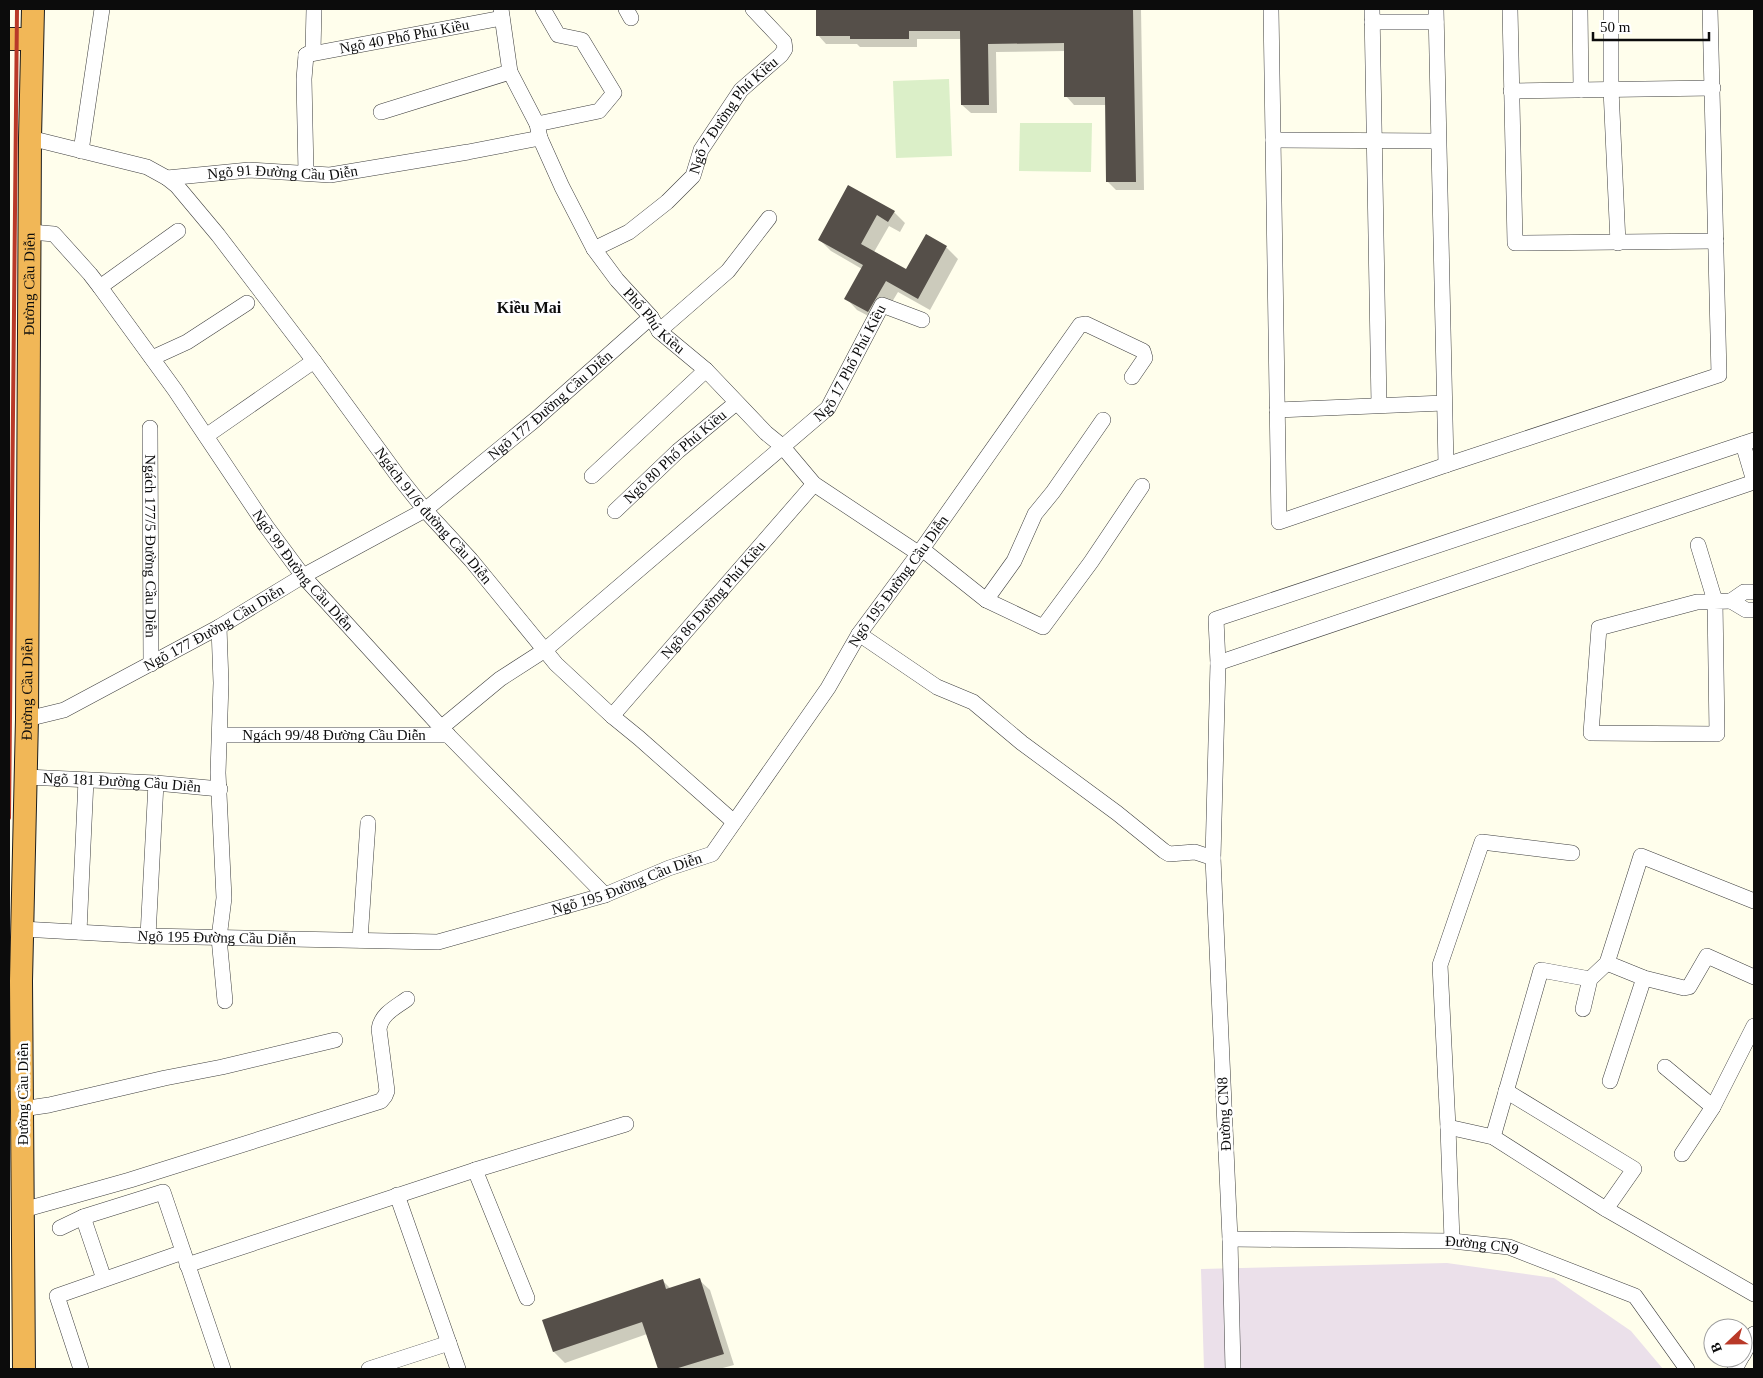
<svg xmlns="http://www.w3.org/2000/svg" width="1763" height="1378" viewBox="0 0 1763 1378" font-family="'Times New Roman',serif">
<style>
.industrial{fill:#ebe0ea}
.pitch{fill:#dbefc8}
.shadow{fill:#0003}
.building{fill:#554f49}
.lines{fill:none;stroke-linecap:round;stroke-linejoin:round}
.minor-casing{stroke:#3f3f3f;stroke-width:16}
.highway-casing{stroke:#1d1d1d;stroke-width:24}
.minor{stroke:#fff;stroke-width:15}
.highway{stroke:#f1b757;stroke-width:22}
.rail{stroke:#b93928;stroke-width:4}
.labels{text-anchor:middle;dominant-baseline:central;stroke-width:5;stroke-linejoin:round;paint-order:stroke}
.street-label{font-size:15px;fill:#0c0c0c;stroke:#fff}
.neighbourhood-label{font-size:16px;font-weight:bold;fill:#0c0c0c;stroke:#fff}
</style>
<rect width="100%" height="100%" fill="#fffeec"/>
<path class="industrial" d="M1447 1263 1554 1278 1631 1331 1663 1369H1204L1201 1269Z"/>
<g class="pitch">
<path d="M949 79 952 156 896 158 893 81Z"/>
<path d="M1020 123H1092L1091 172 1019 171Z"/>
</g>
<g class="shadow">
<path d="M818 9H1141L1144 190H1116L1108 182 1107 105H1074L1066 96 1065 51 996 52 997 113H971L962 105V39H917V47H860L857 44H826L818 35Z"/>
<path d="M848 186 894 212 905 223 900 232 889 226 874 252 907 271 926 236 947 248 958 259 930 310 898 292 880 322 857 310 846 298 862 269 831 251 820 240Z"/>
<path d="M662 1280 671 1289 699 1280 710 1290 734 1365 719 1369H659L647 1334 565 1363 554 1352 543 1321Z"/>
</g>
<g class="building">
<path d="M816 9H1133L1136 182H1106L1105 97H1064V43L988 44 989 105H961L960 31H909V39H850V36H816Z"/>
<path d="M848 185 895 211 888 222 877 215 861 244 906 269 926 234 947 246 918 299 886 281 868 312 844 299 863 265 818 240Z"/>
<path d="M700 1278 724 1354 675 1369H658L642 1322 553 1352 542 1320 663 1279 666 1289Z"/>
</g>
<g class="lines">
<g class="minor-casing">
<g id="minor">
<path id="s1" d="M501 9 510 72 537 124 540 138 562 187 594 249 617 280 651 317 659 331 706 370 766 433 782 446 814 484 918 553"/>
<path d="M626 9 631 18"/>
<path d="M1271 9 1279 522 1446 465 1719 375 1710 9"/>
<path d="M1372 9 1379 405"/>
<path d="M1436 9 1446 465"/>
<path d="M1510 9 1515 243 1716 241"/>
<path d="M1580 9 1581 90"/>
<path d="M1611 9V89L1618 243"/>
<path d="M1372 22H1436"/>
<path id="s2" d="M306 55 502 18"/>
<path d="M1511 91 1713 88"/>
<path d="M381 112 510 72"/>
<path d="M537 124 599 111 614 93 582 40 558 35 543 9"/>
<path id="s3" d="M30 138 147 167 167 178 177 186 218 235 314 361 398 476 425 510 471 560 556 664 612 716 639 738 734 822"/>
<path d="M1273 140 1438 141"/>
<path d="M81 151 102 9"/>
<path d="M306 173 304 79 306 55 313 51 314 9"/>
<path id="s4" d="M167 178 249 170 330 175 468 152 540 138"/>
<path id="s5" d="M31 232 54 234 90 274 100 287 175 390 266 526 303 576 448 735 605 895"/>
<path id="s6" d="M594 249 629 232 667 202 693 176 701 150 741 90 781 55 785 49 784 42 753 9"/>
<path d="M100 287 178 231"/>
<path d="M659 331 728 271 769 218"/>
<path d="M152 358 187 342 247 303"/>
<path d="M1277 410 1444 403"/>
<path id="s7" d="M150 428 151 664"/>
<path d="M206 436 314 361"/>
<path d="M1743 444 1754 481"/>
<path d="M592 476 706 370"/>
<path id="s8" d="M615 511 678 451 736 403"/>
<path d="M1698 545 1715 601 1717 734 1591 733 1599 628 1697 602 1731 601"/>
<path d="M922 549 986 600 1043 627 1091 562 1142 486"/>
<path d="M1754 592H1744L1731 601 1746 610H1754"/>
<path d="M986 600 1014 561 1035 514 1053 492 1103 420"/>
<path d="M219 627 221 683 218 773 224 898 219 938 225 1001"/>
<path d="M859 634 937 687 973 702 1022 743 1117 813 1164 851 1169 854 1195 852 1213 858"/>
<path d="M1218 663 1754 482"/>
<path id="s9" d="M612 716 814 484"/>
<path id="s10" d="M27 719 64 710 219 627 303 576 425 510 536 419 651 317"/>
<path id="s11" d="M442 727 500 679 545 650 828 408 882 305 922 320"/>
<path id="s12" d="M220 735H448"/>
<path id="s13" d="M26 777 156 783 220 789"/>
<path d="M1754 901 1641 856 1607 963 1644 978 1684 988 1689 987 1707 956 1754 977"/>
<path id="s14" d="M22 929 148 936 438 942 605 895 669 868 712 854 828 688 859 634 922 549 1080 325 1086 324 1143 351 1145 358 1132 377"/>
<path d="M79 932 86 780"/>
<path d="M148 936 156 783"/>
<path d="M360 940 368 823"/>
<path d="M1583 1009 1590 979 1607 963"/>
<path d="M1665 1067 1713 1107"/>
<path d="M1610 1081 1644 978"/>
<path d="M1506 1091 1634 1169 1606 1209"/>
<path d="M22 1109 49 1105 165 1078 222 1067 335 1040"/>
<path d="M1448 1127 1493 1137 1604 1208 1754 1294"/>
<path d="M1493 1137 1541 970 1590 979"/>
<path d="M1682 1154 1713 1107 1754 1026"/>
<path d="M475 1170 527 1298"/>
<path d="M397 1195 458 1369"/>
<path d="M23 1210 130 1180 381 1101 385 1096 387 1091 379 1029C381 1014 396 1007 407 999"/>
<path d="M83 1217 104 1279"/>
<path d="M60 1228 83 1217 163 1192 223 1369"/>
<path id="s15" d="M1230 1239 1452 1241 1509 1247 1635 1296 1687 1369"/>
<path d="M1452 1241 1448 1127 1440 965 1482 842 1572 853"/>
<path d="M187 1265 475 1170 626 1124"/>
<path d="M1743 1355 1754 1334"/>
<path d="M81 1369 57 1296 183 1252"/>
<path d="M369 1369 449 1343"/>
<path d="M1233 1369 1230 1239 1213 858 1218 663 1216 619 1754 440"/>
<path d="M1735 1369 1741 1358"/>
</g>
</g>
<g class="highway-casing">
<g id="highway">
<path d="M9 39H32"/>
<path id="s16" d="M24 1369 21 981 27 719 30 138 33 9"/>
</g>
</g>
<use href="#minor" class="minor"/>
<use href="#highway" class="highway"/>
<path class="rail" d="M9 818 17 9"/>
</g>
<g class="labels">
<g class="street-label">
<text stroke="none"><textPath href="#s2" startOffset="100">Ngõ 40 Phố Phú Kiều</textPath></text>
<text stroke="none"><textPath href="#s6" startOffset="198">Ngõ 7 Đường Phú Kiều</textPath></text>
<text stroke="none"><textPath href="#s4" startOffset="116">Ngõ 91 Đường Cầu Diễn</textPath></text>
<text stroke="none"><textPath href="#s16" startOffset="1085">Đường Cầu Diễn</textPath></text>
<text stroke="none"><textPath href="#s1" startOffset="354">Phố Phú Kiều</textPath></text>
<text stroke="none"><textPath href="#s11" startOffset="551">Ngõ 17 Phố Phú Kiều</textPath></text>
<text stroke="none"><textPath href="#s10" startOffset="614">Ngõ 177 Đường Cầu Diễn</textPath></text>
<text stroke="none"><textPath href="#s8" startOffset="81">Ngõ 80 Phố Phú Kiều</textPath></text>
<text stroke="none"><textPath href="#s3" startOffset="574">Ngách 91/6 đường Cầu Diễn</textPath></text>
<text stroke="none"><textPath href="#s7" startOffset="118">Ngách 177/5 Đường Cầu Diễn</textPath></text>
<text stroke="none"><textPath href="#s5" startOffset="442">Ngõ 99 Đường Cầu Diễn</textPath></text>
<text stroke="none"><textPath href="#s14" startOffset="1035">Ngõ 195 Đường Cầu Diễn</textPath></text>
<text stroke="none"><textPath href="#s9" startOffset="154">Ngõ 86 Đường Phú Kiều</textPath></text>
<text stroke="none"><textPath href="#s10" startOffset="209">Ngõ 177 Đường Cầu Diễn</textPath></text>
<text stroke="none"><textPath href="#s16" startOffset="680">Đường Cầu Diễn</textPath></text>
<text stroke="none"><textPath href="#s12" startOffset="114">Ngách 99/48 Đường Cầu Diễn</textPath></text>
<text stroke="none"><textPath href="#s13" startOffset="96">Ngõ 181 Đường Cầu Diễn</textPath></text>
<text stroke="none"><textPath href="#s14" startOffset="614">Ngõ 195 Đường Cầu Diễn</textPath></text>
<text stroke="none"><textPath href="#s14" startOffset="195">Ngõ 195 Đường Cầu Diễn</textPath></text>
<text transform="translate(23 1094) rotate(-90)">Đường Cầu Diễn</text>
<text transform="translate(1224 1114) rotate(-93)">Đường CN8</text>
<text stroke="none"><textPath href="#s15" startOffset="252">Đường CN9</textPath></text>
</g>
<g class="neighbourhood-label">
<text x="529" y="307">Kiều Mai</text>
</g>
</g>
<rect width="1763" height="1378" fill="none" stroke="#0c0c0c" stroke-width="20"/>
<g transform="translate(1728 1343) rotate(248)"><circle r="24" fill="#ffffff" stroke="#9e9e9e"/>
<path d="M0-4L9 19L0 12L-9 19Z" fill="#b93928"/>
<text y="-8" font-size="14" font-weight="bold" text-anchor="middle" fill="#0c0c0c">B</text>
</g>
<path d="M1593 32v8h116v-8" fill="none" stroke="#0c0c0c" stroke-width="2.5"/>
<text x="1600" y="32" font-size="15" fill="#0c0c0c" stroke="#ffffff" stroke-width="4" paint-order="stroke">50 m</text>
</svg>
